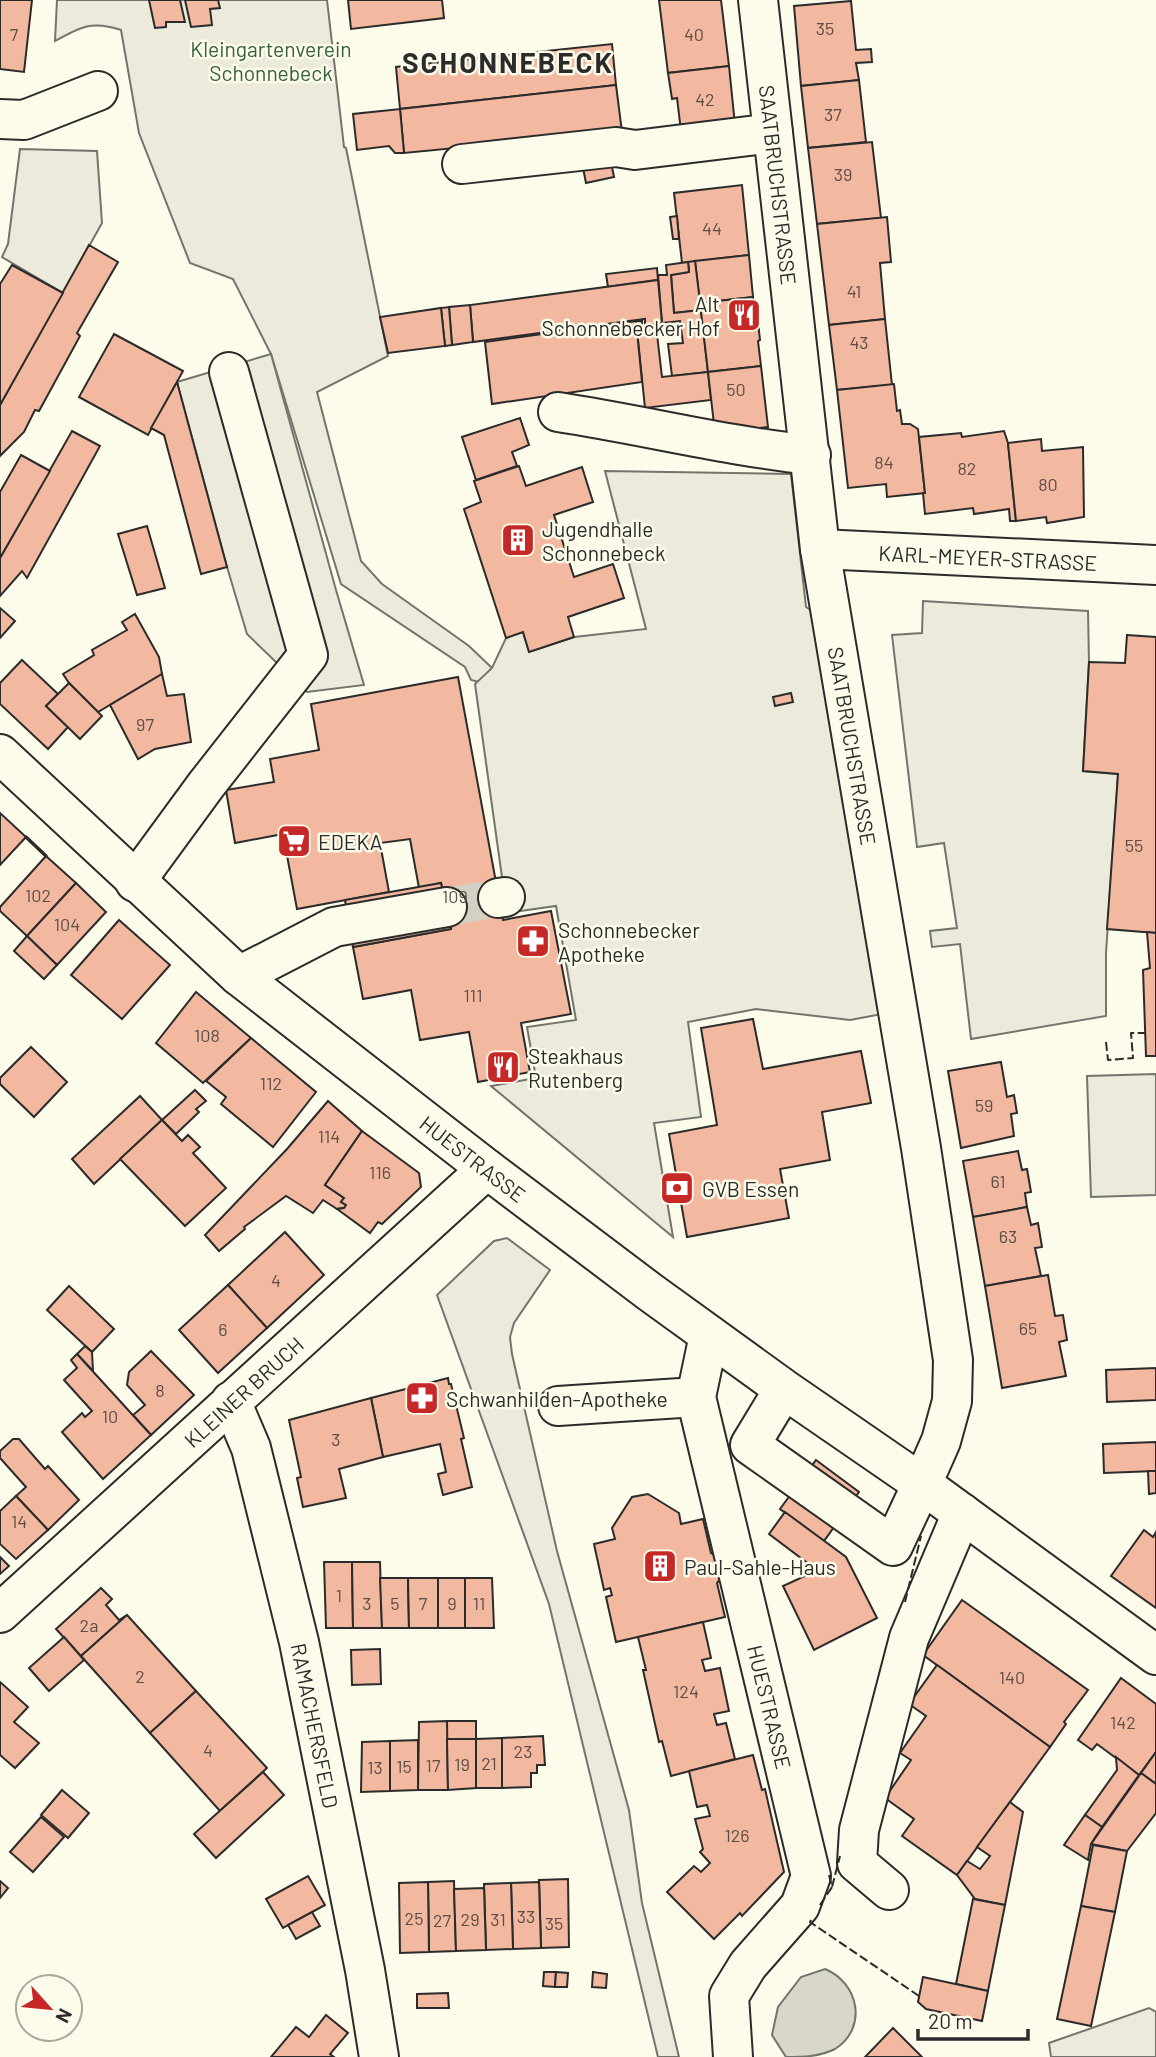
<svg xmlns="http://www.w3.org/2000/svg" width="1156" height="2057" viewBox="0 0 1156 2057" font-family="Barlow,sans-serif">
<style>
.green{fill:#ecebdb;stroke:#74746e;stroke-width:2}
.parking{fill:#eceadb;stroke:#74746e;stroke-width:2}
.water{fill:#d8d7c9;stroke:#74746e;stroke-width:2}
.building{fill:#f2b8a0;stroke:#2b2b2b;stroke-width:2}
.lines{fill:none;stroke-linecap:round;stroke-linejoin:round}
.minor-tunnel{stroke:#d3d1c4;stroke-width:38;stroke-dasharray:38 19;stroke-linecap:butt}
.minor-casing{stroke:#2b2b2b;stroke-width:42}
.major-casing{stroke:#2b2b2b;stroke-width:42}
.minor{stroke:#fdfbea;stroke-width:38}
.major{stroke:#fdfbea;stroke-width:38}
.fence{stroke:#2b2b2b;stroke-width:2;stroke-dasharray:9 3.5;stroke-linecap:butt}
.wall{stroke:#2b2b2b;stroke-width:3.5}
.labels{text-anchor:middle;dominant-baseline:central;stroke-width:5;stroke-linejoin:round;paint-order:stroke}
.number-label{font-size:18px;fill:#5d4e48}
.park-label{font-size:21px;fill:#34623c;stroke:#fdfbea}
.street-label{font-size:21px;fill:#2b2b2b;stroke:#fdfbea}
.poi-label{font-size:21px;fill:#2b2b2b;stroke:#fdfbea;text-anchor:start}
.district-label{font-size:28px;font-weight:bold;letter-spacing:2px;fill:#2b2b2b;stroke:#fdfbea}
</style>
<rect width="100%" height="100%" fill="#fdfbea"/>
<g class="green">
<path d="M57 0H327L344 147 346 148 388 356 317 392 361 561 382 584 469 646 492 668 479 682 471 680 465 667 341 584 271 354 233 279 190 263 139 133 121 30C92 20 80 27 55 41Z"/>
<path d="M1156 1074V1195L1091 1197 1087 1076Z"/>
<path d="M507 1238 550 1270 514 1323 510 1337 512 1354 557 1551 629 1810 642 1903 679 2057H658L549 1604 437 1295 494 1241Z"/>
<path d="M1149 2008 1156 2012V2057H1051L1049 2043Z"/>
</g>
<g class="parking">
<path d="M20 149 97 151 102 223 63 293 2 257 8 244Z"/>
<path d="M271 354 336 590 364 685 307 692 247 634 227 567 177 382Z"/>
<path d="M605 471 791 474 806 607 834 625 898 1011 850 1020 756 1009 688 1022 701 1117 654 1123 673 1237 491 1086 536 1078 527 1027 576 1020 556 906 507 913 475 684 492 668 506 638 523 632 529 652 574 637 646 629Z"/>
<path d="M923 601 1088 611 1089 662 1083 771 1118 774 1106 953V1016L971 1039 960 944 932 947 930 931 957 928 944 843 917 847 892 635 922 633Z"/>
</g>
<path class="water" d="M825 1969C859 1983 868 2028 835 2049 819 2057 803 2057 786 2057L772 2035 778 2007 801 1977Z"/>
<g class="building">
<path d="M0 0H32L24 72 0 69Z"/>
<path d="M149 0H180L185 22H166V27L155 28Z"/>
<path d="M185 0H218L220 8 210 9 212 25 191 27Z"/>
<path d="M348 0H442L444 18 351 29Z"/>
<path d="M659 0H721L729 66 668 73Z"/>
<path d="M851 1 856 50 871 49 872 62 856 63 859 80 801 86 794 6Z"/>
<path d="M612 44 616 85 400 109 396 67Z"/>
<path d="M729 66 735 125 681 131 677 98 672 99 668 73Z"/>
<path d="M859 80 866 142 808 148 801 86Z"/>
<path d="M616 85 622 132 404 153 400 109Z"/>
<path d="M400 109 404 153H395L389 146 357 150 353 114Z"/>
<path d="M872 142 881 218 817 224 808 148Z"/>
<path d="M611 162 614 177 586 183 583 168Z"/>
<path d="M742 185 749 255 682 263 674 193Z"/>
<path d="M677 216 679 239H673L670 217Z"/>
<path d="M887 217 891 262 880 263 885 319 829 325 817 224Z"/>
<path d="M89 245 118 262 77 333 80 336 39 411 35 410 24 432 0 456V405Z"/>
<path d="M749 255 753 297 700 303 695 261Z"/>
<path d="M695 261 701 310 674 313 671 275 689 272 688 262Z"/>
<path d="M688 262 689 272 671 275 674 313 701 310 708 372 672 376 668 344 683 343 680 321 662 323 658 275H667L666 265Z"/>
<path d="M12 265 63 293 0 405V284Z"/>
<path d="M657 268 658 280 608 287 606 274Z"/>
<path d="M658 280 662 323 645 325V319L473 342 470 305Z"/>
<path d="M753 297 755 322H758L760 340 758 341 761 366 708 372 700 303Z"/>
<path d="M470 305 473 342 452 345 449 307Z"/>
<path d="M449 307 452 345 445 346 441 308Z"/>
<path d="M441 308 445 346 388 353 380 317Z"/>
<path d="M885 319 892 385 837 390 829 325Z"/>
<path d="M636 321H642V327L656 326 662 377 708 372 711 400 645 408Z"/>
<path d="M636 321 642 382 492 404 485 342Z"/>
<path d="M114 334 183 371 148 435 79 397Z"/>
<path d="M761 366 768 427 715 433 708 372Z"/>
<path d="M177 382 227 567 201 574 164 435 151 428Z"/>
<path d="M894 384 897 411 900 410 902 424H910L918 429 925 493 887 497 886 484 848 488 837 390Z"/>
<path d="M520 418 529 445 512 452 517 466 476 480 462 437Z"/>
<path d="M72 431 100 446 27 578 22 571 0 596V558Z"/>
<path d="M1004 431 1008 443 1016 521H1010L1009 509 974 514 973 508 925 514 923 493H925L919 437 961 433 962 437Z"/>
<path d="M1041 439 1042 451 1083 447 1084 517 1047 523 1046 517 1016 521 1008 443Z"/>
<path d="M21 455 50 471 0 558V492Z"/>
<path d="M519 466 526 486 582 467 593 502 554 515 574 577 613 564 624 598 568 617 574 637 529 652 523 632 506 638 464 509 481 502 474 481Z"/>
<path d="M147 526 165 588 137 595 118 534Z"/>
<path d="M0 608 15 621 0 638Z"/>
<path d="M135 614 159 657 162 674 98 712 69 683 63 674 94 655 92 650 127 630 122 622Z"/>
<path d="M1127 635 1156 637V933L1107 929 1118 774 1083 771 1089 662 1125 663Z"/>
<path d="M22 660 58 694 46 706 68 727 48 749 0 704V683Z"/>
<path d="M162 674 167 696 184 694 191 742 155 749 138 759 110 705Z"/>
<path d="M458 677 503 920 551 911 571 1014 521 1023 530 1072 478 1082 469 1032 420 1040 411 990 363 999 353 947 451 929 441 883 419 888 410 839 380 843 389 892 297 909 283 834 235 843 226 790 274 782 270 759 319 750 311 704Z"/>
<path d="M69 683 102 716 80 739 46 706Z"/>
<path d="M791 693 793 702 775 706 773 697Z"/>
<path d="M0 813 26 837 0 865Z"/>
<path d="M46 856 76 883 27 936 0 911V907Z"/>
<path d="M76 883 106 912 57 965 27 936Z"/>
<path d="M441 883 451 929 353 947 345 900Z"/>
<path d="M119 920 170 965 122 1019 71 975Z"/>
<path d="M1147 932 1156 933V1056H1146L1143 970 1150 968Z"/>
<path d="M27 936 57 965 44 979 14 951Z"/>
<path d="M196 992 251 1038 203 1083 156 1043Z"/>
<path d="M753 1019 763 1069 861 1051 871 1103 822 1112 830 1160 780 1169 789 1218 687 1237 669 1134 717 1125 701 1028Z"/>
<path d="M251 1038 316 1092 273 1147 221 1104 226 1097 206 1081Z"/>
<path d="M31 1047 67 1082 34 1117 0 1084V1078Z"/>
<path d="M1001 1062 1007 1097 1014 1095 1017 1113 1011 1114 1014 1136 961 1148 948 1071Z"/>
<path d="M195 1090 206 1101 196 1109 199 1112 176 1134 162 1120Z"/>
<path d="M140 1096 162 1120 94 1184 72 1159Z"/>
<path d="M328 1101 362 1131 325 1185 344 1198 341 1202 346 1205 344 1208 337 1209 323 1200 313 1213 286 1196 244 1227 245 1229 219 1251 205 1235 287 1149Z"/>
<path d="M162 1120 182 1141 188 1135 200 1147 193 1153 226 1188 185 1226 120 1159Z"/>
<path d="M362 1131 419 1173 421 1187 382 1224 378 1222 370 1233 337 1209 344 1208 346 1205 341 1202 344 1198 325 1185Z"/>
<path d="M1018 1151 1022 1170 1027 1169 1031 1192 1025 1193 1027 1207 973 1217 963 1161Z"/>
<path d="M1027 1207 1031 1225 1038 1223 1042 1247 1035 1248 1041 1276 985 1286 973 1217Z"/>
<path d="M285 1232 324 1275 267 1328 228 1285Z"/>
<path d="M1048 1275 1055 1316 1063 1315 1067 1340 1059 1342 1066 1376 1002 1388 985 1286Z"/>
<path d="M228 1285 267 1328 218 1373 179 1330Z"/>
<path d="M69 1286 114 1329 92 1352 47 1310Z"/>
<path d="M85 1346 92 1352 93 1371 77 1354Z"/>
<path d="M151 1351 194 1395 151 1435 133 1415 145 1405 127 1385 129 1372Z"/>
<path d="M77 1354 151 1435 103 1479 62 1432 82 1413 85 1417 92 1411 64 1380 77 1368 71 1360Z"/>
<path d="M1156 1368V1400L1107 1402 1106 1370Z"/>
<path d="M448 1378 449 1384H451L464 1438 461 1439 472 1487 443 1495 438 1474 446 1472 440 1444 383 1457 371 1398Z"/>
<path d="M371 1398 383 1457 339 1469 346 1498 303 1507 297 1478 301 1477 289 1420Z"/>
<path d="M13 1439H19L45 1469 48 1466 79 1500 48 1530 16 1496 26 1487 0 1458V1451Z"/>
<path d="M1156 1442V1471L1104 1473 1103 1444Z"/>
<path d="M816 1460 859 1492 824 1541 780 1509Z"/>
<path d="M1148 1471H1156V1493L1149 1494Z"/>
<path d="M648 1494 679 1513 681 1524 703 1519 711 1553 719 1557 723 1576 717 1583 725 1617 616 1642 606 1597 612 1595 610 1588 604 1590 594 1544 615 1539 612 1528 632 1497Z"/>
<path d="M16 1496 48 1530 16 1559 0 1544V1511Z"/>
<path d="M785 1512 846 1557 877 1618 814 1650 783 1586 809 1574 810 1576 814 1574 810 1565 769 1534Z"/>
<path d="M1144 1530 1153 1537 1156 1532V1608L1111 1576Z"/>
<path d="M0 1557 9 1566 0 1574Z"/>
<path d="M324 1562H352L353 1628H326Z"/>
<path d="M352 1562H380L382 1628H353Z"/>
<path d="M380 1578H408L409 1628H382Z"/>
<path d="M408 1578H438V1628H409Z"/>
<rect x="438" y="1578" width="27" height="50"/>
<path d="M465 1578H492L494 1628H465Z"/>
<path d="M101 1588 112 1599 106 1605 119 1620 127 1615 81 1656 56 1629Z"/>
<path d="M962 1600 1088 1690 1064 1722 1066 1724 1050 1747 923 1655Z"/>
<path d="M127 1615 196 1691 150 1733 81 1656Z"/>
<path d="M703 1622 711 1658 702 1660 705 1671 720 1668 729 1711 714 1714 717 1725 726 1723 735 1759 671 1776 662 1741 659 1742 643 1670H646L638 1637Z"/>
<path d="M64 1637 84 1660 49 1691 29 1668Z"/>
<path d="M380 1649 381 1684 352 1685 351 1650Z"/>
<path d="M937 1665 1050 1747 957 1875 902 1836 914 1819 885 1798 911 1760 900 1753 926 1716 909 1704Z"/>
<path d="M1121 1678 1156 1704V1752L1139 1775 1097 1744 1092 1750 1078 1740Z"/>
<path d="M0 1682 28 1707 14 1722 39 1743 15 1768 0 1755Z"/>
<path d="M196 1691 267 1768 220 1811 150 1733Z"/>
<rect x="447" y="1721" width="29" height="18"/>
<path d="M447 1721 448 1790H418L419 1722Z"/>
<path d="M543 1736 545 1765H537V1773H531V1787L502 1788V1738Z"/>
<path d="M502 1738V1788H476V1739Z"/>
<path d="M447 1739H476V1788L448 1790Z"/>
<path d="M418 1740V1790L390 1791V1741Z"/>
<path d="M390 1741V1791L361 1792 362 1742Z"/>
<path d="M1156 1752V1784L1141 1773Z"/>
<path d="M753 1755 762 1790 765 1789 784 1872 742 1916 740 1913 714 1939 667 1892 694 1866 701 1872 710 1863 700 1852 703 1849 695 1819 710 1816 707 1805 697 1807 689 1771Z"/>
<path d="M1116 1757 1139 1775 1102 1827 1085 1815 1117 1770Z"/>
<path d="M263 1772 284 1795 216 1858 194 1834Z"/>
<path d="M1141 1773 1156 1784V1813L1127 1851 1091 1844Z"/>
<path d="M62 1790 89 1813 68 1838 41 1815Z"/>
<path d="M1010 1802 1023 1812 1005 1905 975 1899 957 1875 967 1861 980 1869 990 1856 977 1847Z"/>
<path d="M1085 1815 1102 1827 1091 1844 1088 1860 1064 1845Z"/>
<path d="M41 1817 64 1837 33 1872 10 1852Z"/>
<path d="M1093 1845 1127 1851 1115 1912 1081 1906Z"/>
<path d="M308 1876 325 1905 283 1928 266 1899Z"/>
<path d="M568 1879 569 1947 541 1948 539 1880Z"/>
<path d="M0 1881 8 1888 0 1898Z"/>
<path d="M454 1881 456 1951 429 1952 428 1882Z"/>
<path d="M428 1882 429 1952 400 1953 399 1883Z"/>
<path d="M539 1882 541 1948 513 1949 511 1883Z"/>
<path d="M511 1883 513 1949 486 1950 484 1884Z"/>
<path d="M484 1888 486 1950 456 1951 454 1889Z"/>
<path d="M973 1899 1005 1905 988 1991 956 1984Z"/>
<path d="M1081 1906 1115 1912 1091 2026 1057 2019Z"/>
<path d="M312 1912 320 1926 296 1939 288 1925Z"/>
<path d="M544 1972H556L555 1987 543 1986Z"/>
<path d="M556 1972 568 1973 567 1987H555Z"/>
<path d="M593 1972 607 1974 606 1988 592 1987Z"/>
<path d="M923 1977 988 1991 982 2021 926 2009 918 2002Z"/>
<path d="M448 1993 449 2008H417V1994Z"/>
<path d="M326 2015 348 2033 330 2054 334 2057H271L296 2027 309 2037Z"/>
<path d="M893 2028 922 2057H865Z"/>
</g>
<g class="lines">
<path class="minor-tunnel" d="M447 907 498 898"/>
<g class="minor-casing">
<g id="minor">
<path d="M0 119 24 120 98 91"/>
<path d="M462 164 616 147 635 150 773 133"/>
<path d="M558 412C643 425 726 446 811 455"/>
<path id="s1" d="M820 549 1156 565"/>
<path id="s2" d="M0 754 239 976 487 1169 650 1292 784 1389 922 1484 893 1546 750 1445 784 1389"/>
<path d="M135 882 206 785 308 655 229 372"/>
<path d="M498 898 505 897"/>
<path d="M239 976 334 927 447 907"/>
<path id="s3" d="M709 1335 696 1397 811 1876 800 1906 748 1965 729 1996 733 2057"/>
<path id="s4" d="M231 1401 251 1448 299 1642 365 1970 379 2057"/>
<path d="M558 1406 696 1397"/>
<path id="s5" d="M0 1613 487 1169"/>
<path d="M889 1890 857 1863 859 1830 909 1638 962 1513"/>
</g>
</g>
<g class="major-casing">
<g id="major">
<path id="s6" d="M758 0 820 549 921 1148 953 1360 952 1401 941 1441 922 1484 1156 1655"/>
</g>
</g>
<use href="#minor" class="minor"/>
<use href="#major" class="major"/>
<g class="fence">
<path d="M1106 1042 1108 1060 1133 1058 1131 1033H1145"/>
<path d="M905 1602 921 1536"/>
<path d="M829 1875 832 1887 840 1856"/>
<path d="M820 1905 832 1887"/>
<path d="M811 1920 810 1922 919 1996"/>
</g>
<path class="wall" d="M26 837 46 856"/>
</g>
<defs>
<g id="restaurant-square" transform="scale(1.75)"><rect x="-9" y="-9" width="18" height="18" rx="4" fill="#c62828" stroke="#fdfbea"/><path d="M-5-6h1v4h1v-4h1v4h1v-4h1v5L-1.5 .5V6h-2V.5L-5-1ZM5-6V6H3V1.5H1.5Q1.5-4 5-6Z" fill="#fff"/></g>
<g id="building-square" transform="scale(1.75)"><rect x="-9" y="-9" width="18" height="18" rx="4" fill="#c62828" stroke="#fdfbea"/><path d="M-4-6H4V6H1V3H-1V6H-4ZM-2.5-4.3h1.7v1.8h-1.7ZM.8-4.3h1.7v1.8H.8ZM-2.5-1h1.7V.8h-1.7ZM.8-1h1.7V.8H.8Z" fill="#fff"/></g>
<g id="supermarket-square" transform="scale(1.75)"><rect x="-9" y="-9" width="18" height="18" rx="4" fill="#c62828" stroke="#fdfbea"/><path d="M-6-5.5h2.5l.6 2H6L4.5 2H-2.5L-4.4-4H-6ZM-1.5 3.2a1.3 1.3 0 1 0 .1 0ZM3 3.2a1.3 1.3 0 1 0 .1 0Z" fill="#fff"/></g>
<g id="pharmacy-square" transform="scale(1.75)"><rect x="-9" y="-9" width="18" height="18" rx="4" fill="#c62828" stroke="#fdfbea"/><path d="M-2-6h4v4h4v4h-4v4h-4v-4h-4v-4h4Z" fill="#fff"/></g>
<g id="bank-square" transform="scale(1.75)"><rect x="-9" y="-9" width="18" height="18" rx="4" fill="#c62828" stroke="#fdfbea"/><path d="M-6-4H6V4H-6ZM0-2.3a2.3 2.3 0 1 0 0 4.6a2.3 2.3 0 1 0 0-4.6Z" fill="#fff"/></g>
</defs>
<g fill-rule="evenodd">
<use href="#restaurant-square" x="744" y="315"/>
<use href="#building-square" x="518" y="540"/>
<use href="#supermarket-square" x="294" y="841"/>
<use href="#pharmacy-square" x="533" y="941"/>
<use href="#restaurant-square" x="503" y="1067"/>
<use href="#bank-square" x="677" y="1188"/>
<use href="#pharmacy-square" x="422" y="1398"/>
<use href="#building-square" x="660" y="1566"/>
</g>
<g class="labels">
<g class="number-label">
<text x="825" y="28">35</text>
<text x="14" y="34">7</text>
<text x="694" y="34">40</text>
<text x="705" y="99">42</text>
<text x="833" y="114">37</text>
<text x="843" y="174">39</text>
<text x="712" y="228">44</text>
<text x="854" y="291">41</text>
<text x="859" y="342">43</text>
<text x="736" y="389">50</text>
<text x="884" y="462">84</text>
<text x="967" y="468">82</text>
<text x="1048" y="484">80</text>
<text x="145" y="724">97</text>
<text x="1134" y="845">55</text>
<text x="38" y="895">102</text>
<text x="455" y="896">109</text>
<text x="67" y="924">104</text>
<text x="473" y="995">111</text>
<text x="207" y="1035">108</text>
<text x="271" y="1083">112</text>
<text x="984" y="1105">59</text>
<text x="329" y="1136">114</text>
<text x="380" y="1172">116</text>
<text x="998" y="1181">61</text>
<text x="1008" y="1236">63</text>
<text x="276" y="1280">4</text>
<text x="1028" y="1328">65</text>
<text x="223" y="1329">6</text>
<text x="160" y="1390">8</text>
<text x="110" y="1416">10</text>
<text x="336" y="1439">3</text>
<text x="19" y="1521">14</text>
<text x="339" y="1595">1</text>
<text x="367" y="1603">3</text>
<text x="395" y="1603">5</text>
<text x="423" y="1603">7</text>
<text x="452" y="1603">9</text>
<text x="479" y="1603">11</text>
<text x="89" y="1625">2a</text>
<text x="140" y="1676">2</text>
<text x="1012" y="1677">140</text>
<text x="686" y="1691">124</text>
<text x="1123" y="1722">142</text>
<text x="208" y="1750">4</text>
<text x="523" y="1751">23</text>
<text x="489" y="1763">21</text>
<text x="462" y="1764">19</text>
<text x="433" y="1765">17</text>
<text x="404" y="1766">15</text>
<text x="375" y="1767">13</text>
<text x="737" y="1835">126</text>
<text x="526" y="1916">33</text>
<text x="414" y="1918">25</text>
<text x="470" y="1919">29</text>
<text x="498" y="1919">31</text>
<text x="442" y="1920">27</text>
<text x="554" y="1923">35</text>
</g>
<g class="park-label">
<text x="271" y="48">Kleingartenverein<tspan x="271" dy="24">Schonnebeck</tspan></text>
</g>
<g class="street-label">
<text stroke="none"><textPath href="#s6" startOffset="186">SAATBRUCHSTRASSE</textPath></text>
<text stroke="none"><textPath href="#s1" startOffset="168">KARL-MEYER-STRASSE</textPath></text>
<text stroke="none"><textPath href="#s6" startOffset="752">SAATBRUCHSTRASSE</textPath></text>
<text stroke="none"><textPath href="#s2" startOffset="623">HUESTRASSE</textPath></text>
<text stroke="none"><textPath href="#s5" startOffset="329">KLEINER BRUCH</textPath></text>
<text stroke="none"><textPath href="#s3" startOffset="382">HUESTRASSE</textPath></text>
<text stroke="none"><textPath href="#s4" startOffset="336">RAMACHERSFELD</textPath></text>
</g>
<g class="poi-label">
<text x="720" y="303" text-anchor="end">Alt<tspan x="720" dy="24">Schonnebecker Hof</tspan></text>
<text x="542" y="528">Jugendhalle<tspan x="542" dy="24">Schonnebeck</tspan></text>
<text x="318" y="841">EDEKA</text>
<text x="558" y="929">Schonnebecker<tspan x="558" dy="24">Apotheke</tspan></text>
<text x="528" y="1055">Steakhaus<tspan x="528" dy="24">Rutenberg</tspan></text>
<text x="702" y="1188">GVB Essen</text>
<text x="446" y="1398">Schwanhilden-Apotheke</text>
<text x="684" y="1566">Paul-Sahle-Haus</text>
</g>
<g class="district-label">
<text x="508" y="62">SCHONNEBECK</text>
</g>
</g>
<g transform="translate(49 2008) rotate(117)"><circle r="33" fill="#fdfbea" stroke="#a9a89e" stroke-width="2"/>
<path d="M0-5L12 26L0 18L-12 26Z" fill="#c62828"/>
<text y="-10" font-size="19" font-weight="bold" text-anchor="middle" fill="#2b2b2b">N</text>
</g>
<path d="M918 2029v10h110v-10" fill="none" stroke="#2b2b2b" stroke-width="3.5"/>
<text x="928" y="2029" font-size="21" fill="#2b2b2b" stroke="#fdfbea" stroke-width="5" paint-order="stroke">20 m</text>
</svg>
